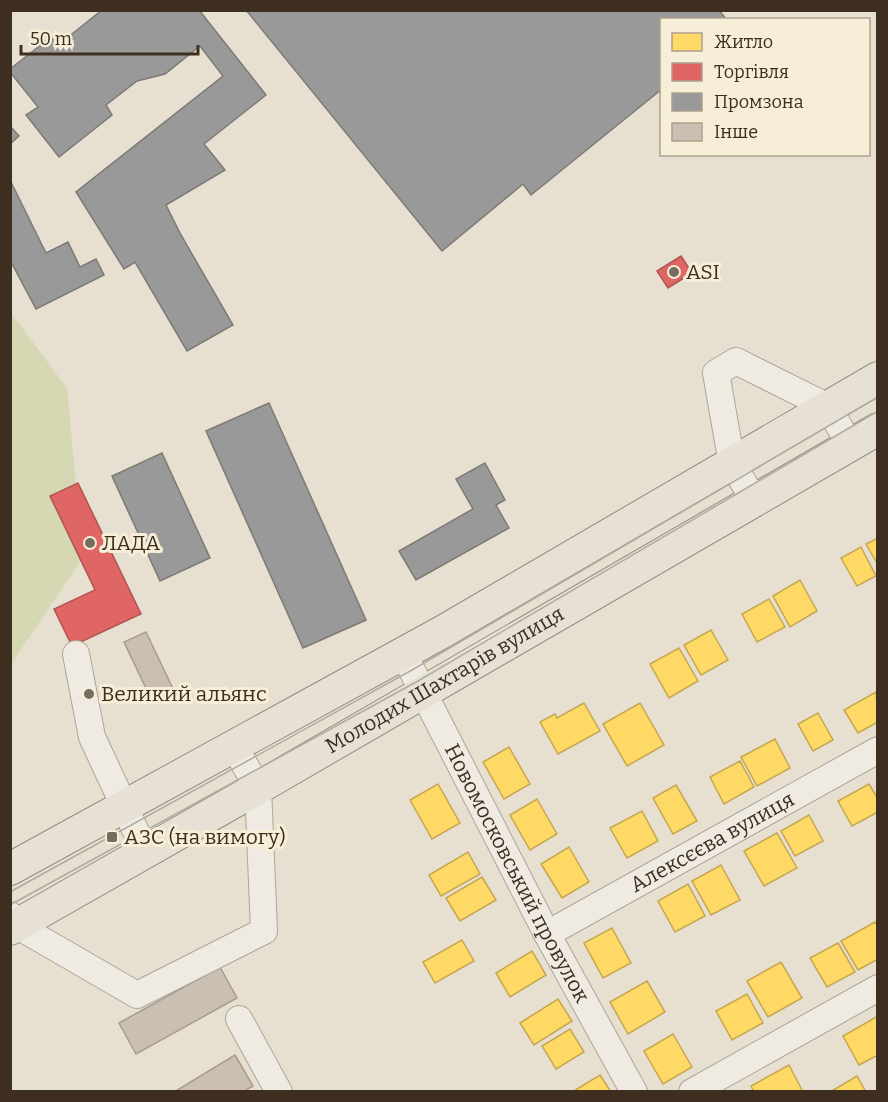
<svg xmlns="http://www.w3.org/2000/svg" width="888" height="1102" viewBox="0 0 888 1102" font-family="Bitter,serif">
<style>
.green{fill:#d6d7b3}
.homes{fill:#ffd966;stroke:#c5a651;stroke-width:1.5}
.shops{fill:#e06666;stroke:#af5551;stroke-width:1.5}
.industry{fill:#999;stroke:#7d7975;stroke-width:1.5}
.building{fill:#cbbfb2;stroke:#a89c90;stroke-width:1.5}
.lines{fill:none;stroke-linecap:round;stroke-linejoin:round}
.minor-casing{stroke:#ada599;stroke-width:28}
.major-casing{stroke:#928b80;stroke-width:34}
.minor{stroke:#efebe3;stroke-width:26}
.major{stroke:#e6e1d4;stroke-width:32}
.tram{stroke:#afaaa2;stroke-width:1.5}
.poi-dot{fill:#786c5e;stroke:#f7eed8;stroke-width:2}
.labels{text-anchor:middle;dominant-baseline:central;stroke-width:6;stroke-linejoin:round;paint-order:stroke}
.poi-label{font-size:21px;fill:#3d2e20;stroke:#f7eed8;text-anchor:start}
.street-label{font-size:21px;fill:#3d2e20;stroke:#f7eed8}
</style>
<rect width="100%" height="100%" fill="#e7e0d1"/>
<path class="green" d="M11 313 67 388 83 558 11 664Z"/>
<g class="homes">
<path d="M878 538V565L866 544Z"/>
<path d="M861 547 876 576 857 586 841 558Z"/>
<path d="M800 580 817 611 790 627 773 596Z"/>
<path d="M769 599 785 627 757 642 742 614Z"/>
<path d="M711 630 728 660 701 675 684 645Z"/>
<path d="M679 648 698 681 669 698 650 664Z"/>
<path d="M876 692 878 722 858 733 844 710Z"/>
<path d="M584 703 600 731 558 754 540 722 555 714 557 718Z"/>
<path d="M640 703 664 745 627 766 603 724Z"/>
<path d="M818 713 833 740 813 751 798 724Z"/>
<path d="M775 739 790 768 757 786 741 757Z"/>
<path d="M509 747 530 784 504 799 483 762Z"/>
<path d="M740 761 754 787 724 804 710 777Z"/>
<path d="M438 784 460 823 432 839 410 800Z"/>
<path d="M869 784 878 799V812L852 826 838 801Z"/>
<path d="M676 785 697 821 673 834 653 798Z"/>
<path d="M537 799 557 834 530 850 510 815Z"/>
<path d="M642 811 658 841 627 858 610 828Z"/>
<path d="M809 815 823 841 795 856 781 831Z"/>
<path d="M777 833 797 868 764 886 744 851Z"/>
<path d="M569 847 589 882 562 898 541 864Z"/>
<path d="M468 852 480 874 441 896 429 875Z"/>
<path d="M721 865 740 900 711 915 692 881Z"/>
<path d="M482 877 496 900 460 921 446 898Z"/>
<path d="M688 884 705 916 675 932 658 901Z"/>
<path d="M875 922 878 926V959L858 970 841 941Z"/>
<path d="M612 928 631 963 603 978 584 943Z"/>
<path d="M462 940 474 961 435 983 423 962Z"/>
<path d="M838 943 855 972 827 987 810 958Z"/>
<path d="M532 951 546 975 510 997 496 973Z"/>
<path d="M781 962 802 998 768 1017 747 981Z"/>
<path d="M647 981 665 1012 628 1034 610 1002Z"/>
<path d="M747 994 763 1023 732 1040 716 1011Z"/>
<path d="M558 999 572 1021 534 1045 520 1023Z"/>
<path d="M878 1016V1055L859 1065 843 1036Z"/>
<path d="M570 1029 584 1052 556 1069 542 1046Z"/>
<path d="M673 1034 692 1067 663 1084 644 1051Z"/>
<path d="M789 1065 803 1092H754L751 1086Z"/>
<path d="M600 1075 611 1092H572Z"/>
<path d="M857 1076 866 1092H830Z"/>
</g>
<g class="shops">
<path d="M681 256 692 273 668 288 657 271Z"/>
<path d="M78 483 141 614 72 646 54 609 95 590 50 496Z"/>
</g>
<g class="industry">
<path d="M102 10H199L266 95 204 144 225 170 166 205 181 235 233 325 187 351 135 262 124 269 76 192 223 76 200 46 165 74 137 81 106 105 112 115 59 157 26 115 38 107 10 72V69L51 37 57 46Z"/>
<path d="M246 10H719L726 19 662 20V89L531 195 523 184 442 251Z"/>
<path d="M10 126 19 136 10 144Z"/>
<path d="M10 180 46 253 68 242 80 267 96 259 104 275 36 309 10 260Z"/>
<path d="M269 403 366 620 303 648 206 431Z"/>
<path d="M162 453 210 558 160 581 112 476Z"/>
<path d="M485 463 505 500 496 505 509 528 416 580 399 551 473 509 456 479Z"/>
</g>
<g class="building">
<path d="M146 632 174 691 152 701 124 642Z"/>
<path d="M220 967 237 998 136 1054 119 1023Z"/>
<path d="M235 1055 253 1086 243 1092H174Z"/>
</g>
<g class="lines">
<g class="minor-casing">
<g id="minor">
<path d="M755 501 732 464 716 373 736 361 828 407 850 445"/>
<path id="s1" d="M403 653 547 934 634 1092"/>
<path d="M76 654 92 737 145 851"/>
<path d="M10 915 16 925 137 995 264 931 258 788 234 746"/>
<path id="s2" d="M547 934 878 750"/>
<path d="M239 1019 279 1092"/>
<path d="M692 1092 878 988"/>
</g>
</g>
<g class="major-casing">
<g id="major">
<path d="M10 869 444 631 878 378"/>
<path id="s3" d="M10 929 258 788 878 429"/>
</g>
</g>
<use href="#minor" class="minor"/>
<use href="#major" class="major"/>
<g class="tram">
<path d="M10 892 412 670 878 397"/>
<path d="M10 905 418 681 878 411"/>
</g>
</g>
<g class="poi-dot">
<circle cx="674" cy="272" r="6"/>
<circle cx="90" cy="543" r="6"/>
<circle cx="89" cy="694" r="6"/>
<rect x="106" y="831" width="12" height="12" rx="3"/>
</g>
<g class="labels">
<g class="poi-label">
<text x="686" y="272">ASI</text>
<text x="102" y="543">ЛАДА</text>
<text x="101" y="694">Великий альянс</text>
<text x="124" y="837">АЗС (на вимогу)</text>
</g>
<g class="street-label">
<text stroke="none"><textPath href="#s3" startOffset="501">Молодих Шахтарів вулиця</textPath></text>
<text stroke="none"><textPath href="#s2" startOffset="189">Алексєєва вулиця</textPath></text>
<text stroke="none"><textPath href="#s1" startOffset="248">Новомосковський провулок</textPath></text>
</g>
</g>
<rect width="888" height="1102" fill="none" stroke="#3d2e20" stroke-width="24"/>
<rect x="660" y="18" width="210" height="138" fill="#f7eed8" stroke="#ada18e" stroke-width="1.5"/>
<rect x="672" y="33" width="30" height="18" fill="#ffd966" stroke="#ada18e" stroke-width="1.5"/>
<text x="714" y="48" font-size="18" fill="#3d2e20">Житло</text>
<rect x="672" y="63" width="30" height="18" fill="#e06666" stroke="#ada18e" stroke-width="1.5"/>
<text x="714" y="78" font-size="18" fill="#3d2e20">Торгівля</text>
<rect x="672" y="93" width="30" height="18" fill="#999999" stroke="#ada18e" stroke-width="1.5"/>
<text x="714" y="108" font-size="18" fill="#3d2e20">Промзона</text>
<rect x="672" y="123" width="30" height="18" fill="#cbbfb2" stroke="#ada18e" stroke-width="1.5"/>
<text x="714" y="138" font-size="18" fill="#3d2e20">Інше</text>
<path d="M21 45v9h177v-9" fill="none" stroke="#3d2e20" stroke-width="3"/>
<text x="30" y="45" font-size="18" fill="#3d2e20" stroke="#f7eed8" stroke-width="4.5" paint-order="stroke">50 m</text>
</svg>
